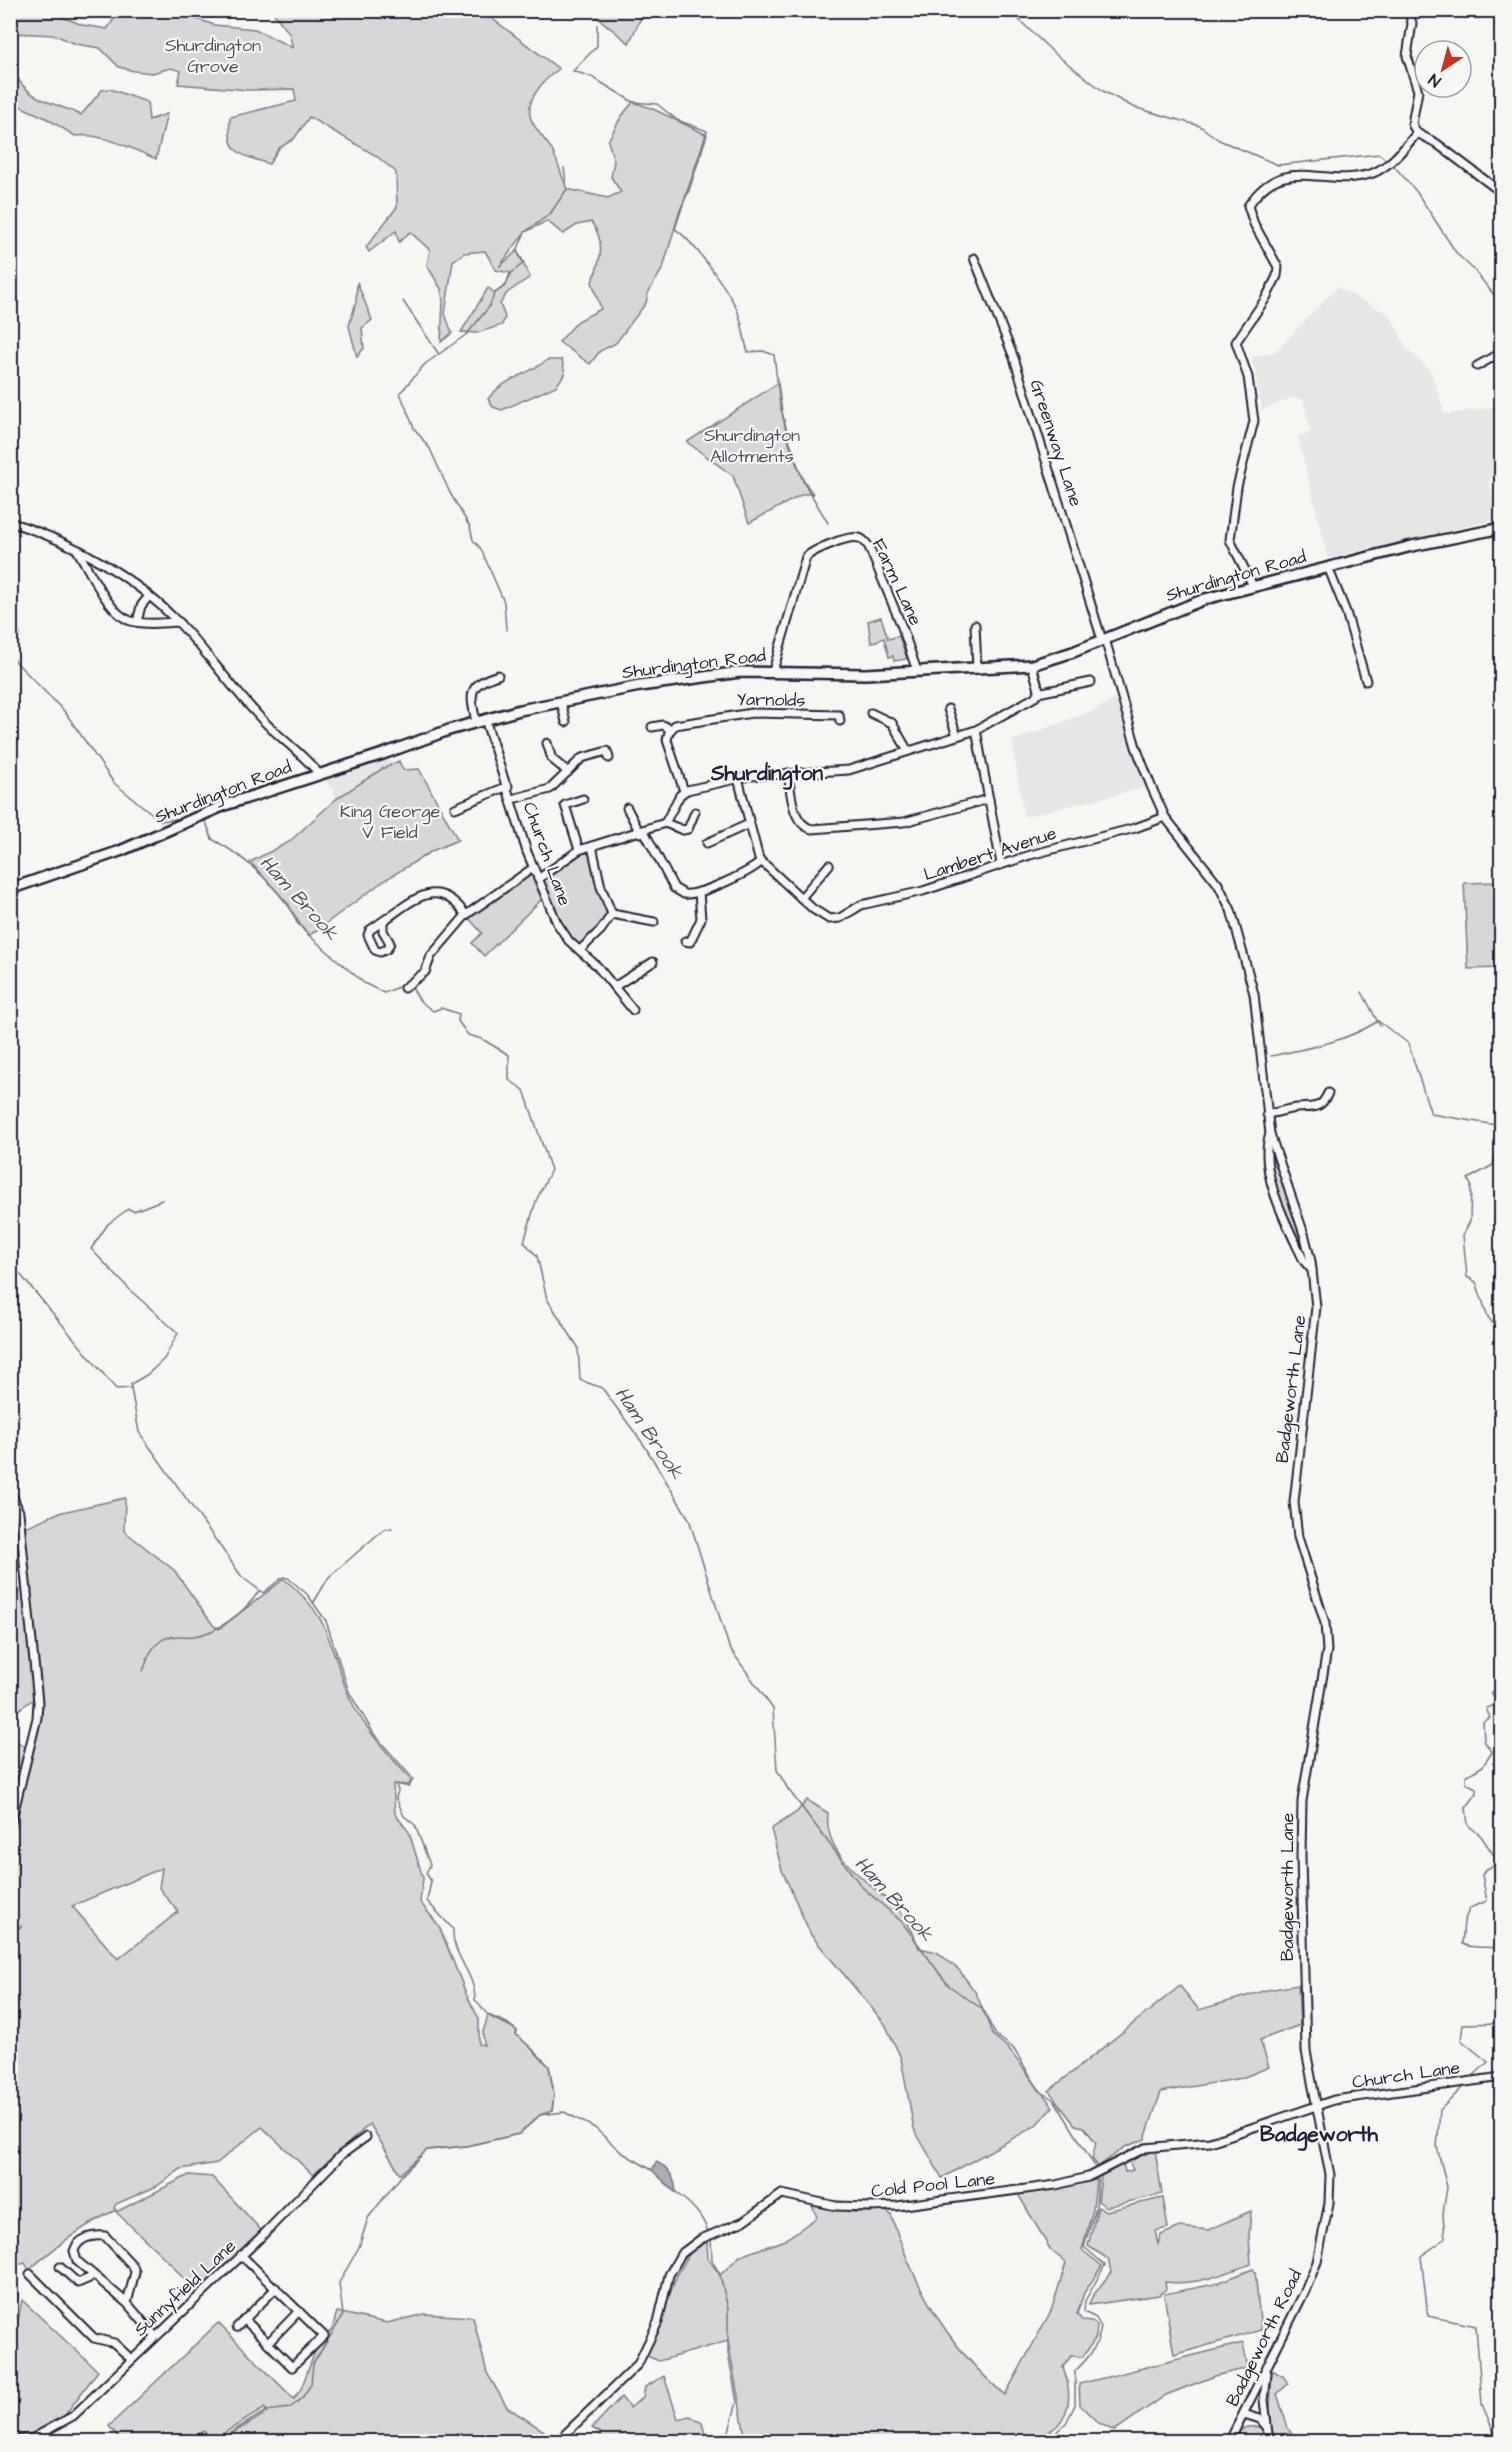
<svg xmlns="http://www.w3.org/2000/svg" width="1512" height="2452" viewBox="0 0 1512 2452" font-family="'Architects Daughter',sans-serif">
<style>
.built{fill:#e6e6e4}
.green{fill:#d7d7d7;stroke:#7c7c89;stroke-width:1.5;fill-rule:evenodd}
.water{fill:#adadb3;stroke:#757583;stroke-width:1.5}
.lines{fill:none;stroke-linecap:round;stroke-linejoin:round}
.stream{stroke:#757583;stroke-width:1.5}
.minor-casing{stroke:#22223b;stroke-width:11}
.major-casing{stroke:#22223b;stroke-width:14}
.minor{stroke:#f6f6f2;stroke-width:7}
.major{stroke:#f6f6f2;stroke-width:9}
.labels{text-anchor:middle;dominant-baseline:central;stroke-width:4.5;stroke-linejoin:round;paint-order:stroke}
.park-label{font-size:18px;fill:#4f4f62;stroke:#f6f6f2}
.street-label{font-size:18px;fill:#22223b;stroke:#f6f6f2}
.water-label{font-size:20px;font-style:italic;fill:#535365;stroke:#f6f6f2}
.quarter-label{font-size:21px;font-weight:bold;fill:#22223b;stroke:#f6f6f2}
</style>
<rect width="100%" height="100%" fill="#f6f6f2"/>
<filter id="ink" filterUnits="userSpaceOnUse"><feTurbulence type="fractalNoise" baseFrequency=".0167" numOctaves="2"/><feDisplacementMap in="SourceGraphic" scale="12" xChannelSelector="R" yChannelSelector="G"/><feConvolveMatrix kernelMatrix="1 2 1 2 8 2 1 2 1" color-interpolation-filters="sRGB"/></filter>
<g filter="url(#ink)">
<g class="built">
<path d="M1337 287 1391 316 1406 348 1431 371 1445 414 1501 406V478L1489 481 1498 519 1328 559 1298 437 1311 432 1303 399 1292 398 1262 410 1252 357 1275 352Z"/>
<path d="M1122 695 1151 786 1024 817 1012 741 1095 710Z"/>
<path d="M388 758 392 764 336 799 333 788H330L326 778 343 772 349 774 350 770Z"/>
</g>
<g class="green">
<path d="M126 10 176 11 214 25 255 29 293 48 289 33 272 11H482L559 69C545 79 524 99 531 119 535 130 546 140 552 150 558 162 562 177 567 189L608 198 621 192 611 177 614 161 608 141 621 117 633 102 651 108 707 135 689 191 680 210 663 268 648 293 646 303 616 343 600 351 590 364 559 342 578 321 601 309 592 282C601 260 606 241 591 222L577 225 563 234 547 221 525 232 499 267 517 251 530 277 507 293 500 304 505 317 502 325 477 333 461 332 488 288 495 293 506 285 510 273 496 270 485 251 464 253 453 261 445 314 452 333 441 342 443 301 441 289 427 265 430 250 410 232 399 242 396 231 369 252 366 247 397 207 396 172 375 155 309 117 294 139 279 148 269 164C237 153 227 154 230 117L296 101 294 89 249 90 178 84 181 71 171 68 152 73 134 71 119 67 100 48 76 44 55 35 11 33V11H46L83 25 107 29 119 12Z"/>
<path d="M589 11H588H652L640 20 629 43Z"/>
<path d="M18 79C31 101 59 104 81 115L102 90 110 89 147 102 149 120 167 114 156 159C133 149 100 132 75 136L46 118 11 102V81Z"/>
<path d="M357 282 372 320 362 328 364 348 357 357 349 326 356 302Z"/>
<path d="M547 360H562L565 374 556 386 502 410 493 407 488 399C502 379 528 375 547 360Z"/>
<path d="M778 383C782 420 790 464 813 494H803L749 523 733 476 687 442Z"/>
<path d="M11 594C17 608 14 621 20 635L11 646Z"/>
<path d="M881 617 888 639 899 636 907 659 894 661 893 656 889 657 884 638 871 643 868 621Z"/>
<path d="M399 761 403 770 419 769 458 840 432 851 385 880 310 935 297 923 289 905 250 862 289 842 336 799 382 769Z"/>
<path d="M579 850 591 855 610 918 580 950 569 941 545 896 484 956 472 943 482 933 466 915 533 868 537 879Z"/>
<path d="M1501 882V968L1468 969 1464 883Z"/>
<path d="M1271 1148 1307 1259C1291 1239 1267 1174 1271 1148Z"/>
<path d="M125 1498 124 1531 174 1570 213 1625 219 1629 284 1579C331 1616 328 1643 348 1694 362 1727 388 1753 411 1780L409 1785 393 1784 395 1814 409 1832 423 1878 420 1902 439 1926 467 1996 479 2019V2044L484 2045 483 2032 488 2015 507 2023 517 2031 516 2035C528 2044 537 2055 549 2066L554 2094 552 2111 540 2115 519 2134 466 2146 427 2150 400 2174 370 2124 313 2175 262 2127 217 2163 181 2169 157 2186 116 2204 114 2208 116 2210C85 2224 54 2248 29 2270L25 2263 13 2266 15 2258 10 2234V1933L22 1926 11 1930V1835L40 1719 21 1525 28 1526 58 1513ZM162 1868 159 1888 178 1912 118 1959 72 1906Z"/>
<path d="M15 1531 35 1698 11 1715 10 1533Z"/>
<path d="M11 1736 27 1749 11 1814Z"/>
<path d="M807 1800 828 1813C822 1860 877 1885 903 1915 911 1925 914 1936 919 1948L937 1952 959 1970 976 1993 993 2035 1007 2047 1053 2107 1035 2126 942 2178 914 2129 901 2058 885 2024 811 1935 782 1870 771 1829 797 1812Z"/>
<path d="M1298 1985 1300 2025 1260 2040 1269 2067 1242 2078 1161 2092 1145 2139 1125 2147 1098 2167 1092 2158 1096 2143 1084 2127 1075 2125 1049 2091 1180 1986 1199 2010 1267 1990Z"/>
<path d="M1155 2150 1162 2194 1106 2207 1098 2201 1101 2176 1123 2164 1125 2172 1133 2170 1129 2161Z"/>
<path d="M189 2175 212 2177 261 2230 196 2294 172 2265 116 2212Z"/>
<path d="M1096 2180 1093 2209 1082 2250 1102 2266 1084 2293 1077 2314 1082 2320 1092 2321 1097 2325 1096 2337 1083 2357 1071 2356 1063 2367C1070 2388 1073 2409 1057 2426 1050 2432 1042 2433 1038 2441H746L728 2341 659 2361 647 2356 677 2275 691 2251 707 2242 708 2258 720 2275 740 2256 785 2240 817 2217 812 2206 854 2212 886 2211 891 2215C914 2286 947 2346 1005 2395L1051 2311 1066 2263 1050 2249 1018 2194Z"/>
<path d="M1163 2198 1168 2228 1155 2231 1158 2244 1161 2235 1180 2227 1208 2230 1251 2211 1249 2237 1251 2264C1224 2274 1195 2286 1165 2282L1166 2289 1159 2295 1089 2305 1092 2297 1111 2272 1108 2259 1088 2246 1098 2207 1106 2211Z"/>
<path d="M1253 2269 1255 2272 1261 2330 1174 2355 1164 2294 1215 2284Z"/>
<path d="M22 2300 98 2371 65 2415 44 2432 14 2437H11L10 2359Z"/>
<path d="M337 2312 387 2323 424 2314 473 2317 487 2373 507 2407 550 2435 546 2442 219 2441 267 2413 265 2408 211 2441 204 2431 186 2441H122L109 2426 218 2323 294 2399 301 2389 316 2349 332 2329Z"/>
<path d="M1243 2343 1248 2368 1215 2376 1166 2395 1114 2431 1097 2422 1080 2405 1079 2384Z"/>
<path d="M1272 2370 1284 2377 1288 2384 1277 2394 1288 2428 1298 2441 1233 2442C1241 2423 1251 2426 1269 2428Z"/>
<path d="M664 2376 678 2419 690 2416 702 2423 707 2441H599L601 2433 592 2428 621 2397 630 2408 643 2397 645 2387Z"/>
</g>
<path class="water" d="M656 2162C669 2167 675 2179 676 2193L652 2170Z"/>
<g class="lines">
<g class="stream">
<path d="M1002 10 1015 16 1054 53 1103 91 1133 107 1200 126 1219 140 1278 165 1379 154 1387 160"/>
<path d="M597 25V46L573 71 592 77 633 102 657 104 677 120 707 131 675 229C692 239 733 296 739 315 743 327 744 340 748 352L763 351 774 355 780 405 789 439 803 481 828 523"/>
<path d="M1393 165 1416 191 1457 254 1474 270 1502 305"/>
<path d="M403 301 438 353"/>
<path d="M506 630 504 602 481 549 473 540 470 527 450 493 430 449 414 428 400 393 425 364 467 334 489 307 495 293 506 285 511 273 524 263 517 251 525 232 550 214 567 189 564 168"/>
<path d="M10 656 65 712 114 783 161 821 189 817"/>
<path d="M202 821 206 822 212 839C242 855 266 876 287 904 294 913 298 923 305 932L364 983 384 993 403 985"/>
<path d="M411 986 420 1001 433 1011 441 1008 459 1014 458 1021 468 1035 482 1039 509 1055V1080L524 1090 551 1170 536 1201 524 1242 537 1256 547 1299 578 1347 580 1380 602 1388 644 1445 689 1519 729 1647 773 1709 777 1770 788 1789 862 1887 902 1922 948 1985 982 2009 996 2035 1013 2048 1039 2090 1055 2101 1096 2168"/>
<path d="M1362 992 1380 1026"/>
<path d="M1271 1056C1308 1048 1346 1042 1378 1021L1408 1043 1431 1114 1502 1126"/>
<path d="M1502 1144 1497 1146 1493 1165 1468 1179 1471 1185 1470 1221 1463 1235 1467 1277 1476 1282 1488 1317 1502 1335"/>
<path d="M10 1262 116 1389 131 1388 139 1432 242 1577 263 1593 283 1577 288 1578 307 1594 326 1621 349 1692 374 1734 413 1779 409 1787 396 1784 398 1791 396 1798 404 1816 415 1825 430 1865 426 1873 431 1881 427 1901 453 1929C451 1955 476 1974 475 2000 481 2004 482 2009 487 2014 495 2022 509 2023 517 2031L516 2035C528 2043 538 2055 549 2066L554 2094 552 2111"/>
<path d="M131 1388V1384L148 1374 164 1359 178 1333 132 1292 91 1249 108 1224 128 1209 134 1211 162 1200"/>
<path d="M314 1602 329 1577 384 1529 392 1528"/>
<path d="M1502 1620 1495 1633 1502 1638"/>
<path d="M1502 1663V1673"/>
<path d="M143 1671C148 1659 149 1649 162 1640 171 1634 184 1637 194 1636 218 1633 246 1611 259 1591"/>
<path d="M1502 1687 1491 1692 1497 1702 1496 1705 1486 1708 1490 1718 1483 1722 1484 1741 1492 1752 1483 1766 1466 1776V1783L1476 1788 1477 1793 1466 1808 1468 1825 1481 1836 1493 1854 1502 1855"/>
<path d="M1502 1861 1485 1870 1482 1875 1487 1901 1470 1908 1464 1921 1462 1944C1476 1950 1488 1945 1502 1949"/>
<path d="M1471 2078 1488 2062 1461 2040 1463 2024 1502 2023"/>
<path d="M1464 2086 1440 2110 1437 2147 1447 2187 1443 2214 1445 2239 1421 2256 1428 2316 1476 2326 1482 2404 1498 2442"/>
<path d="M676 2193C690 2203 702 2214 708 2232"/>
<path d="M711 2239 712 2260 720 2275 728 2309V2352L737 2402 729 2431 731 2442"/>
<path d="M215 2442 266 2411 290 2408 302 2398 311 2384 313 2364 343 2315 339 2283 359 2247 368 2218 402 2175 427 2150 466 2146 519 2134 540 2115 564 2112 595 2128 621 2152 652 2170"/>
<path d="M1046 2442 1066 2423 1075 2405V2371C1089 2358 1098 2346 1101 2327L1096 2318 1084 2312 1085 2301 1105 2265 1084 2247 1096 2208 1098 2177"/>
</g>
<g class="minor-casing">
<g id="minor">
<path d="M1408 10 1412 23 1407 56 1418 91 1412 124 1417 133"/>
<path d="M974 258 1014 358 1102 640"/>
<path d="M1477 366 1502 352"/>
<path d="M10 522C73 542 132 575 178 622 206 651 229 684 256 713 275 735 301 751 319 774"/>
<path d="M77 550C89 569 109 615 131 621 145 625 164 623 179 622"/>
<path d="M1328 567 1346 612 1366 681"/>
<path d="M1253 586 1230 540 1237 487 1254 421 1248 377 1236 342 1266 298 1277 276 1278 267 1254 224 1248 206C1284 151 1324 190 1373 173 1391 166 1405 147 1417 133L1436 143 1502 193"/>
<path d="M137 622 141 606 149 596"/>
<path d="M975 625 977 669"/>
<path d="M1105 639 1136 747 1151 786 1165 817 1218 884 1231 910 1254 994 1270 1134 1305 1237 1311 1261 1316 1307 1294 1502 1298 1537 1325 1623 1327 1650 1302 1801 1301 1857 1306 2051 1330 2175 1329 2203 1317 2262 1305 2291 1229 2442"/>
<path d="M773 671 806 557C813 550 848 535 859 538 864 539 866 543 869 547L902 627 917 671"/>
<path d="M1038 693 1091 682"/>
<path d="M561 702 566 722"/>
<path d="M948 709 957 736"/>
<path d="M871 713 892 723 908 751"/>
<path d="M485 719 527 852 557 923 569 941 597 966 633 1010"/>
<path d="M476 722C470 693 467 685 498 675"/>
<path d="M652 727 663 725 670 729"/>
<path d="M976 730 1001 864"/>
<path d="M547 743 552 759 568 772"/>
<path d="M788 773C791 791 791 824 812 829L904 822 989 799"/>
<path d="M738 778 759 859 813 909 829 919 840 918 861 905 923 891 1030 855 1135 828 1165 817"/>
<path d="M684 791 667 740 669 732 675 725 752 713 839 715 840 721"/>
<path d="M512 799 550 789 582 758 607 751 609 758"/>
<path d="M455 808 508 786"/>
<path d="M627 808 640 833"/>
<path d="M665 823 683 830 688 829 695 812"/>
<path d="M644 831 674 888 684 894C700 896 748 873 761 862"/>
<path d="M707 843 749 824"/>
<path d="M579 850 565 805 583 799"/>
<path d="M538 879 579 850 665 823 680 795 687 790 750 776 849 770 976 730 1035 697 1039 690 1032 665"/>
<path d="M801 898 829 865"/>
<path d="M612 914 654 922"/>
<path d="M383 921 370 930 368 935 375 950 380 952 387 949 390 943 383 931V921C414 900 437 875 466 915"/>
<path d="M685 941 690 942 701 919 699 892"/>
<path d="M580 950 601 930 612 914 601 887 592 846"/>
<path d="M614 987 653 962"/>
<path d="M404 988 425 972 431 956 466 915 533 868"/>
<path d="M1267 1114C1276 1113 1283 1110 1291 1109 1308 1105 1320 1113 1328 1093"/>
<path d="M1270 1134C1257 1171 1288 1227 1304 1261L1312 1270"/>
<path d="M10 1489 19 1512 38 1702 37 1718 10 1827"/>
<path d="M241 2255 324 2336 292 2367 244 2319"/>
<path d="M10 2264 13 2294 10 2323"/>
<path d="M60 2267 78 2283 92 2277"/>
<path d="M30 2274 94 2338 114 2343 131 2359"/>
<path d="M127 2303 135 2272 133 2266 105 2236C92 2235 78 2238 74 2251L77 2261 127 2303 155 2336"/>
<path d="M237 2327 276 2288"/>
<path d="M268 2343 299 2311"/>
<path d="M1267 2373 1264 2400 1269 2442"/>
<path d="M1244 2414 1260 2419 1266 2426"/>
<path d="M10 2441 33 2438 73 2416 259 2239 341 2155 366 2137"/>
<path d="M557 2442 638 2364 658 2322 669 2275 681 2254 701 2239 744 2221 782 2194 836 2206 870 2207 897 2206 1056 2185 1088 2177 1145 2148 1210 2142 1334 2100 1502 2077"/>
</g>
</g>
<g class="major-casing">
<path id="major" d="M10 889 120 851 225 805 383 754 449 730 520 710 640 686 740 672 866 674 1032 665 1073 652 1205 599 1412 546 1502 528"/>
</g>
<use href="#minor" class="minor"/>
<use href="#major" class="major"/>
</g>
</g>
<g class="labels">
<g class="park-label">
<text x="213" y="45">Shurdington<tspan x="213" dy="21">Grove</tspan></text>
<text x="752" y="435">Shurdington<tspan x="752" dy="21">Allotments</tspan></text>
<text x="390" y="811">King George<tspan x="390" dy="21">V Field</tspan></text>
</g>
<g class="street-label">
<text transform="translate(1056 443) rotate(72)">Greenway Lane</text>
<text transform="translate(1236 576) rotate(-16)">Shurdington Road</text>
<text transform="translate(897 582) rotate(65)">Farm Lane</text>
<text transform="translate(694 664) rotate(-7)">Shurdington Road</text>
<text transform="translate(771 700) rotate(1)">Yarnolds</text>
<text transform="translate(223 792) rotate(-21)">Shurdington Road</text>
<text transform="translate(547 854) rotate(70)">Church Lane</text>
<text transform="translate(990 854) rotate(-18)">Lambert Avenue</text>
<text transform="translate(1291 1389) rotate(-83)">Badgeworth Lane</text>
<text transform="translate(1287 1887) rotate(-90)">Badgeworth Lane</text>
<text transform="translate(1406 2075) rotate(-8)">Church Lane</text>
<text transform="translate(933 2185) rotate(-6)">Cold Pool Lane</text>
<text transform="translate(185 2288) rotate(-43)">Sunnyfield Lane</text>
<text transform="translate(1264 2338) rotate(-64)">Badgeworth Road</text>
</g>
<g class="water-label">
<text transform="translate(299 898) rotate(48)">Ham Brook</text>
<text transform="translate(649 1433) rotate(56)">Ham Brook</text>
<text transform="translate(894 1899) rotate(48)">Ham Brook</text>
</g>
<g class="quarter-label">
<text x="767" y="773">Shurdington</text>
<text x="1319" y="2134">Badgeworth</text>
</g>
</g>
<rect width="1512" height="2452" fill="none" stroke="#f6f6f2" stroke-width="36"/>
<rect x="18" y="18" width="1476" height="2416" fill="none" stroke="#22223b" stroke-width="2" filter="url(#ink)"/>
<g transform="translate(1443 69) rotate(216)"><circle r="28" fill="#f6f6f2" stroke="#a1a1a9" stroke-width="1.5"/>
<path d="M0-4.5L10 22L0 15L-10 22Z" fill="#c8321e"/>
<text y="-9" font-size="16" font-weight="bold" text-anchor="middle" fill="#22223b">N</text>
</g>
</svg>
